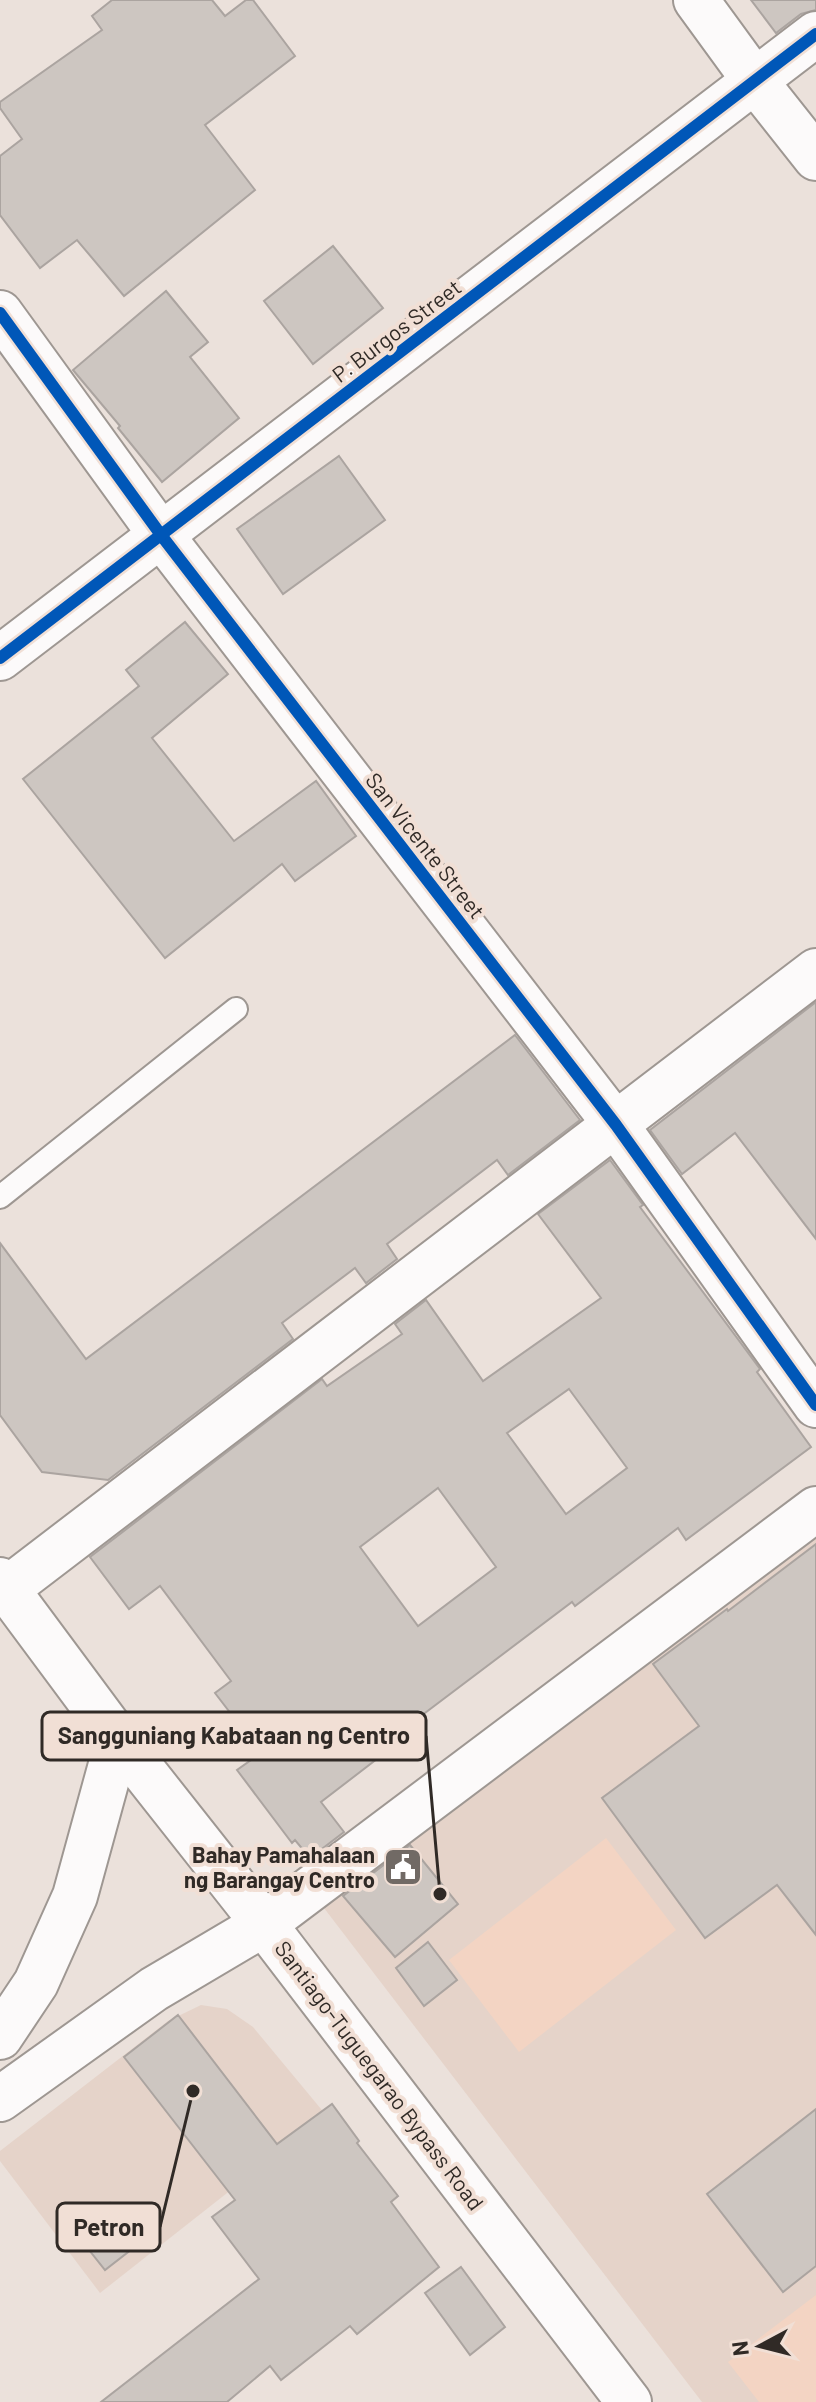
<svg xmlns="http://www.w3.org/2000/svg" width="816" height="2402" viewBox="0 0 816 2402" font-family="Barlow,sans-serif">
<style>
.built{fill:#e5d3c9}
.green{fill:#f3d4c3}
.building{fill:#cdc6c1;stroke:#aba4a0;stroke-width:2;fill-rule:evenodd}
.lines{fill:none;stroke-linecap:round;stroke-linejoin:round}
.lane-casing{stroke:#9e9792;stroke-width:26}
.street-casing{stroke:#9e9792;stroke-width:48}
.highway-casing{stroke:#9e9792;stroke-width:48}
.lane{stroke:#fcfafa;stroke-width:22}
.street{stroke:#fcfafa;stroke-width:44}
.highway{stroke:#fcfafa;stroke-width:44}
.cycleway-casing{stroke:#f1dfd5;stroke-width:17}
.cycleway{stroke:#0057b8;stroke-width:12}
.labels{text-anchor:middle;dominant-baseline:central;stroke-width:8;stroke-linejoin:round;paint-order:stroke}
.street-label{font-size:22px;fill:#302a26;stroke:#f1dfd5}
.poi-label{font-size:22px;font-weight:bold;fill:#302a26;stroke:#f1dfd5;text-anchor:end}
.leader{fill:none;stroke:#302a26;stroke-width:3}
.callout-dot{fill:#302a26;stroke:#f1dfd5;stroke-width:3}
.callout{fill:#f1dfd5;stroke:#302a26;stroke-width:3}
.callout-label{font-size:24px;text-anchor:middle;font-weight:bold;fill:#302a26}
</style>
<rect width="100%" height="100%" fill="#ebe1db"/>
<g class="built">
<path d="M816 1531V2402H702L324 1908Z"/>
<path d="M201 2005 227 2009 253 2027 326 2115 100 2293 0 2161V2151L168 2021Z"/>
</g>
<g class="green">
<path d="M606 1838 676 1930 519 2052 449 1960Z"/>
<path d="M816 2295V2402H759L728 2362Z"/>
</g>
<g class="building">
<path d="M112 0H212L225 16 246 0H253L295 56 205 125 255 190 124 296 77 240 40 268 0 215V156L22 139 0 108V102L102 30 92 16Z"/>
<path d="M751 0H816V10L801 14 776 33Z"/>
<path d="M333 246 383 308 313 364 264 301Z"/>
<path d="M166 291 208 342 190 357 239 418 162 482 118 428 120 426 73 370Z"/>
<path d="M339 456 385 520 283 594 237 529Z"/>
<path d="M185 622 228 674 152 738 234 841 316 781 356 836 295 881 282 864 165 958 23 779 139 686 126 670Z"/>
<path d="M816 1002V1239L735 1133 682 1174 650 1130Z"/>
<path d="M515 1035 580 1120 508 1175 497 1160 387 1244 397 1259 366 1283 355 1268 282 1323 293 1339 108 1480 42 1472 0 1415V1243L86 1359Z"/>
<path d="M610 1160 643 1205 640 1207 760 1369 757 1372 811 1447 686 1540 678 1528 575 1606 572 1602 421 1716 425 1722 321 1802 344 1832 310 1858 295 1840 292 1843 237 1770 261 1753 215 1693 231 1681 160 1586 129 1609 90 1557 322 1379 327 1386 402 1334 395 1324 426 1300 483 1381 601 1298 538 1214ZM569 1389 627 1468 566 1514 507 1433ZM438 1488 496 1567 418 1626 360 1547Z"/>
<path d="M816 1544V1935L777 1885 705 1938 602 1798 699 1726 653 1664 727 1609 728 1611Z"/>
<path d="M410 1845 458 1904 395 1957 343 1896Z"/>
<path d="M428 1942 457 1980 424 2006 396 1968Z"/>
<path d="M178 2015 277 2144 332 2104 359 2141 357 2143 398 2196 391 2202 439 2267 357 2334 350 2326 281 2380 270 2366 227 2402H101L259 2279 212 2217 235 2200 124 2057Z"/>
<path d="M816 2109V2266L783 2292 707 2194Z"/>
<path d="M110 2203 141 2242 105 2270 74 2231Z"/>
<path d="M461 2267 505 2327 470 2355 425 2293Z"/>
</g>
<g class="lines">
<g class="lane-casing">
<path id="lane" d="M0 1197 236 1009"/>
</g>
<g class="street-casing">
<g id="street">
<path d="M696 0 755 81 816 158"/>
<path d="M0 313 161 535 616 1125 816 1405"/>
<path d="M0 658 816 34"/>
<path d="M7 1589 816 971"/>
<path d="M264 1924 816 1509"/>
</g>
</g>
<g class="highway-casing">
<g id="highway">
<path d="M0 1580 118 1739 264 1924 629 2402"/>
<path d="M0 2037 36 1983 75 1896 118 1739"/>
<path d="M0 2099 154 1989 264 1924"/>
</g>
</g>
<use href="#lane" class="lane"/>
<use href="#street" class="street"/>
<use href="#highway" class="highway"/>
<g class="cycleway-casing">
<g id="cycleway">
<path d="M0 313 161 535 616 1125 816 1405"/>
<path d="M0 658 816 34"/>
</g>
</g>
<use href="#cycleway" class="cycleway"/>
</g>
<defs>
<g id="civic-square" transform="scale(2)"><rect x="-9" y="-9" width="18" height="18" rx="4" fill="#716a65" stroke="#f1dfd5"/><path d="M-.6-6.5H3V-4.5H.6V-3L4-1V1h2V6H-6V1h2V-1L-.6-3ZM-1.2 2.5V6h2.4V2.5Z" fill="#fff"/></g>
</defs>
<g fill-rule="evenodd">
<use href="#civic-square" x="403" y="1867"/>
</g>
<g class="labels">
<g class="street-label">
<text transform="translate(396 330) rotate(-37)">P. Burgos Street</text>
<text transform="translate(426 845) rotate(52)">San Vicente Street</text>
<text transform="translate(380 2075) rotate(53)">Santiago-Tuguegarao Bypass Road</text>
</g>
<g class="poi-label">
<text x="375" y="1854">Bahay Pamahalaan<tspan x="375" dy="25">ng Barangay Centro</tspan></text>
</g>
</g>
<path class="leader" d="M440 1894L426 1736M193 2091L160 2227"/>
<g class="callout-dot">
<circle cx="440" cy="1894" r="8"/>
<circle cx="193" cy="2091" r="8"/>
</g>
<g class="callout">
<rect x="42" y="1712" width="384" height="48" rx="8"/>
<rect x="57" y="2203" width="103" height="48" rx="8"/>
</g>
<g class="callout-label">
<text x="234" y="1744">Sangguniang Kabataan ng Centro</text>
<text x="109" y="2236">Petron</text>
</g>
<g transform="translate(760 2346) rotate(263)" stroke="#f1dfd5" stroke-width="6" paint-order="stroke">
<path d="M0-6L14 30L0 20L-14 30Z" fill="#302a26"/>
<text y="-12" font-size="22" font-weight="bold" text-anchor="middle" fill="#302a26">N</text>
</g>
</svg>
